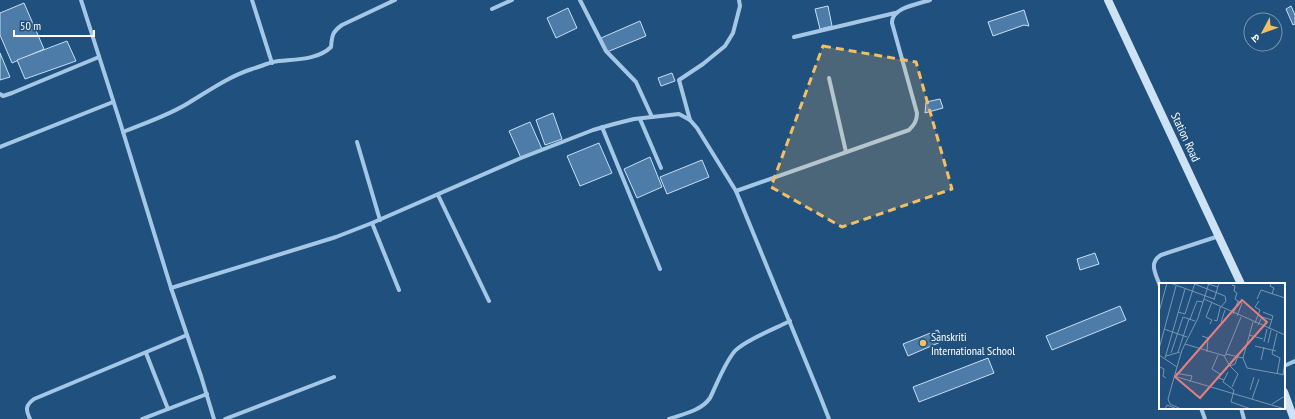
<svg xmlns="http://www.w3.org/2000/svg" width="1295" height="419" viewBox="0 0 1295 419" font-family="'PT Sans Narrow','Noto Sans Devanagari',sans-serif">
<style>
.building{fill:#4d7ca8;stroke:#c7dff5}
.lines{fill:none;stroke-linecap:round;stroke-linejoin:round}
.street{stroke:#a4c7e6;stroke-width:4}
.secondary{stroke:#cee2f5;stroke-width:8}
.marked{fill:#f3bf65;fill-opacity:0.2;stroke:#f3bf65;stroke-width:3;stroke-dasharray:8 5;stroke-linejoin:round}
.poi-dot{fill:#f3bf65;stroke:#20507d;stroke-width:1.5}
.labels{text-anchor:middle;dominant-baseline:central;stroke-width:4;stroke-linejoin:round;paint-order:stroke}
.street-label{font-size:12px;fill:#fff;stroke:#20507d}
.poi-label{font-size:12px;fill:#fff;stroke:#20507d;text-anchor:start}
.inset-road{fill:none;stroke:#7996b1;stroke-width:1}
.view{fill:#e67e7e;fill-opacity:0.15;stroke:#e67e7e;stroke-width:2}
.inset-edge{fill:none;stroke:#fff;stroke-width:2}
</style>
<rect width="100%" height="100%" fill="#20507d"/>
<g class="building">
<path d="M24 3 44 49 12 63 0 35V13Z"/>
<path d="M828 6 832 26 820 29 815 9Z"/>
<path d="M1291 6 1295 15V24L1293 25 1286 9Z"/>
<path d="M568 8 577 28 556 38 547 18Z"/>
<path d="M1024 10 1029 26 1024 25 993 36 988 22Z"/>
<path d="M640 21 646 36 607 52 601 38Z"/>
<path d="M67 41 76 61 25 79 17 60Z"/>
<path d="M0 53 10 77 0 80Z"/>
<path d="M672 73 675 81 661 86 658 78Z"/>
<path d="M940 99 943 108 925 113 926 102Z"/>
<path d="M553 113 562 139 545 145 536 120Z"/>
<path d="M530 122 542 149 521 158 509 131Z"/>
<path d="M599 143 612 173 580 186 567 156Z"/>
<path d="M650 157 662 187 637 198 624 169Z"/>
<path d="M702 160 709 177 667 194 660 177Z"/>
<path d="M1095 253 1099 264 1080 270 1077 259Z"/>
<path d="M1120 306 1126 320 1052 350 1046 336Z"/>
<path d="M938 330 943 341 908 356 903 344Z"/>
<path d="M988 358 994 373 919 402 913 387Z"/>
</g>
<g class="lines">
<g class="street">
<path d="M81 0 120 122 171 288 201 376 214 419"/>
<path d="M252 0 272 63"/>
<path d="M580 0 606 51 636 82 652 117"/>
<path d="M492 9 512 0"/>
<path d="M794 37 895 13"/>
<path d="M829 78 846 152"/>
<path d="M0 94 3 96 12 93 99 57"/>
<path d="M640 119 661 168"/>
<path d="M690 120 679 80 703 64 725 46 733 33 740 6 739 0"/>
<path d="M602 127 660 269"/>
<path d="M123 132C145 123 170 115 190 102 210 90 230 76 252 69 259 67 266 64 273 62 291 59 317 61 331 47 332 36 332 32 342 25L395 0"/>
<path d="M357 142 380 220"/>
<path d="M0 147 113 102"/>
<path d="M736 191 909 130C914 125 917 121 917 113L892 23C891 8 918 4 930 0"/>
<path d="M438 195 489 301"/>
<path d="M372 223 399 290"/>
<path d="M1160 286C1156 274 1148 263 1161 255L1219 236"/>
<path d="M171 288 336 237 372 223 521 158 593 130 614 124 634 119 679 114 690 120 697 128 736 191 820 396 829 419"/>
<path d="M146 353 168 409"/>
<path d="M1284 366 1295 361"/>
<path d="M1201 408 1205 419"/>
<path d="M1241 408 1244 419"/>
<path d="M30 419C25 409 26 405 34 399L187 335"/>
<path d="M142 419 207 394"/>
<path d="M225 419 334 377"/>
<path d="M669 419C683 414 701 411 710 398 716 386 727 357 737 349 750 338 774 329 790 321"/>
</g>
<g class="secondary">
<path d="M1108 0 1241 284"/>
<path d="M1284 392 1294 419"/>
</g>
</g>
<path class="marked" d="M823 46 916 62 952 189 842 227 771 187Z"/>
<circle class="poi-dot" cx="923" cy="343" r="4"/>
<g class="labels">
<g class="street-label">
<text transform="translate(1186 137) rotate(65)">Station Road</text>
</g>
<g class="poi-label">
<text x="931" y="336">Sanskriti<tspan x="931" dy="14">International School</tspan></text>
</g>
</g>
<g transform="translate(1159 283)">
<rect width="126" height="126" fill="#20507d"/>
<path class="inset-road" d="M11 0 55 16M33 0 66 13 67 18 61 25 58 38 55 37M46 0 59 4M112 0 111 3 115 5 113 11M73 2 76 3 75 8 78 10 76 16 79 18 74 31M45 16 126 52M98 16 102 7 126 15M55 17 60 0M0 29 8 0M19 29 26 31 36 0M104 29 114 33 110 46M78 33 83 20 79 18M31 36 38 18 44 19M62 39 66 27M94 39 84 75 88 85 126 92M96 40 101 27 96 24 100 18M51 41 53 37 47 34 53 19M99 42 103 34 113 37M5 46 28 54M90 52 104 56M43 53 49 55 48 69M105 59 108 46M109 60 112 47M26 61 66 73 82 34M96 63 117 68M0 66 17 3M19 69 30 36M12 70 24 34 36 38M67 71 84 75M0 72 18 84M59 72 53 86 61 91 60 95 65 97M7 73 21 69M65 73 71 83 76 81 79 73M6 75 26 6M102 77 105 64M71 83 79 91 73 104M1 84 5 86 4 93 7 95M18 84 23 67 39 35 50 0M18 84 9 116 11 121 22 126M69 89 64 99 75 107 72 119 92 126M16 90 33 93 31 99M118 91 121 75 113 71 118 50M124 92 126 77M15 93 126 126M91 107 95 94M93 116 100 96M113 121 126 113M6 126 8 122 18 126"/>
<path class="view" d="M83 17 108 39 41 115 16 94Z"/>
<rect width="126" height="126" class="inset-edge"/>
</g>
<g transform="translate(1263 32) rotate(229)"><circle r="19" fill="#20507d" stroke="#7996b1"/>
<path d="M0-3L7 15L0 10L-7 15Z" fill="#f3bf65"/>
<text y="-6" font-size="11" font-weight="bold" text-anchor="middle" fill="#ffffff">उ</text>
</g>
<path d="M14 30v6h80v-6" fill="none" stroke="#ffffff" stroke-width="2"/>
<text x="20" y="30" font-size="12" fill="#ffffff" stroke="#20507d" stroke-width="3" paint-order="stroke">50 m</text>
</svg>
